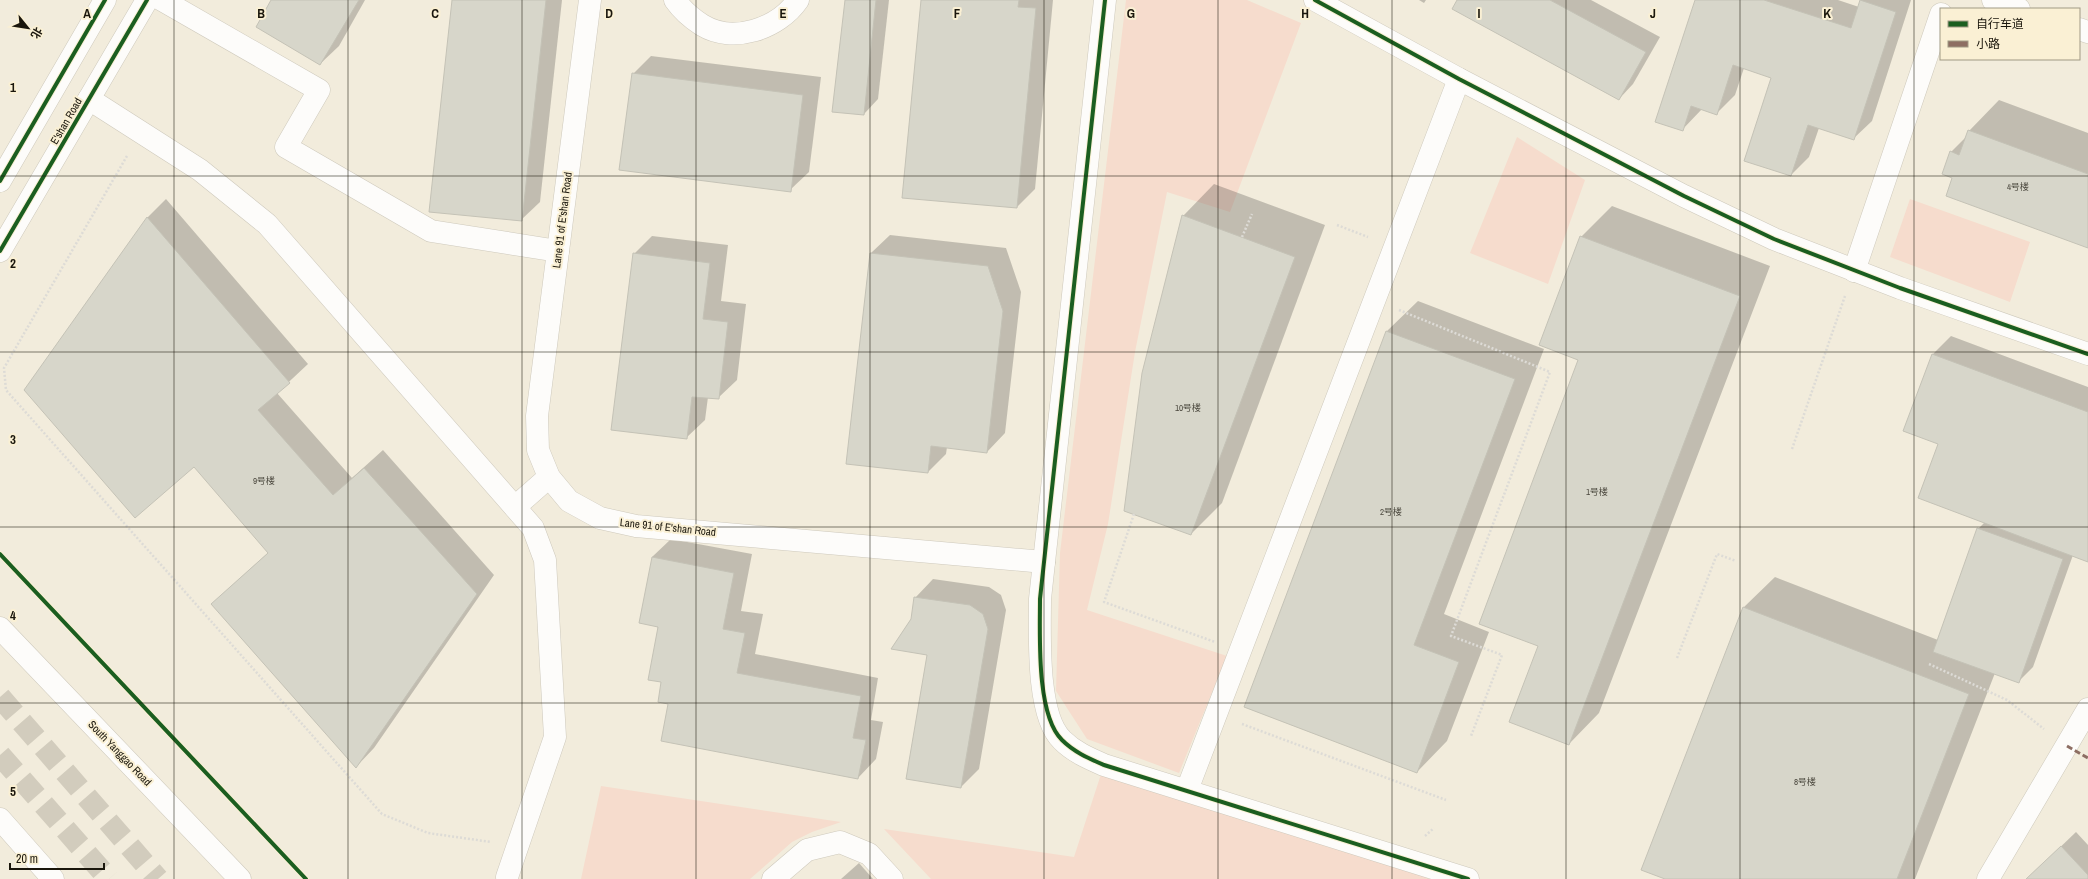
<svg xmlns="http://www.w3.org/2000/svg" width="2088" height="879" viewBox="0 0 2088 879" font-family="'Archivo Narrow','Noto Sans SC',sans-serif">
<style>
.green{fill:#f6dccd}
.shadow{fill:#0003}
.building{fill:#d7d6ca;stroke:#c4c2b6}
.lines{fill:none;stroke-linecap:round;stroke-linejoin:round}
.highway-tunnel{stroke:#d2ccbd;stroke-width:22;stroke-dasharray:22 11;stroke-linecap:butt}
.minor-casing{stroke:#cec9bc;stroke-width:23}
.major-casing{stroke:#cec9bc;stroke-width:23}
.path{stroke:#dddbd6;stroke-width:2.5;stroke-dasharray:2 2;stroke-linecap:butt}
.minor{stroke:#fdfcfa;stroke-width:22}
.major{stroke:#fdfcfa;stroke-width:22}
.quiet{stroke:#8d6e63;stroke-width:3;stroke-dasharray:6 3;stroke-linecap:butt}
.cycleway-casing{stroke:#faf0d4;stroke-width:6}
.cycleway{stroke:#1b5e20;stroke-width:4}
.grid{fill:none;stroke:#1a160c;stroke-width:1;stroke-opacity:0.55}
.labels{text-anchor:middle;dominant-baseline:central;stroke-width:4;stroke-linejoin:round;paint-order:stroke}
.number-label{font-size:9px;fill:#4b483e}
.street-label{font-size:11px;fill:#1a160c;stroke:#faf0d4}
.grid-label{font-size:13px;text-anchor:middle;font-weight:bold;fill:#1a160c;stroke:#faf0d4;stroke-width:4;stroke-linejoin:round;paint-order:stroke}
</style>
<rect width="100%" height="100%" fill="#f2ecdc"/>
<g class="green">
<path d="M1126 0H1247L1301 23 1230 212 1167 192 1135 352 1108 524 1087 610 1227 656 1179 773 1087 739 1056 691 1060 553Z"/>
<path d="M1517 137 1585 180 1548 284 1470 253Z"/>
<path d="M1910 199 2030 242 2010 302 1890 257Z"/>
<path d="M1104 765 1433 868 1428 879H931L884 829 1074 857Z"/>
<path d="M601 786 841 822 812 832 792 842 750 879H581Z"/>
</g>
<g class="shadow">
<path d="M273 0H365L339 46 320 64Z"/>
<path d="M453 0H562L540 202 521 220Z"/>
<path d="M846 0H889L878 99 864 114Z"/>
<path d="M922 0H1053L1035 189 1017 207Z"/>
<path d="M1419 0H1426L1424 3Z"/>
<path d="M1458 0H1591L1660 37 1633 84 1619 99Z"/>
<path d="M1696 0H1838L1859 7 1862 0H1911L1872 121 1853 139 1819 128 1809 157 1791 175 1773 77 1744 68 1735 95 1717 113 1702 109 1682 130Z"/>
<path d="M651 56 821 77 809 172 790 190 633 74Z"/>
<path d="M1999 100 2088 133V247L1953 177 1951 152 1967 136 1969 131Z"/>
<path d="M1214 184 1325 225 1222 503 1191 534 1183 216Z"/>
<path d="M166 199 308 364 277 393 352 478 383 450 494 575 374 748 356 767 212 604 269 552 147 218Z"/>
<path d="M1612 206 1770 266 1599 713 1569 744 1540 645 1580 359 1581 237Z"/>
<path d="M890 235 1006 248 1021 292 1005 433 987 452 947 447 946 454 928 472 871 253Z"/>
<path d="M652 236 728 245 721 301 746 304 737 380 718 398 708 397 705 420 686 438 634 254Z"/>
<path d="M1418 301 1544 349 1444 614 1489 632 1447 741 1417 772 1245 707 1387 331Z"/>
<path d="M1951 336 2088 387V561L2073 555 2033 667 2018 682 1995 673 1915 879H1668L1642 869 1744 607 1775 577 1938 640 1978 529 1985 522 1940 443 1933 354Z"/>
<path d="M671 539 752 554 741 611 763 614 755 654 878 678 871 720 883 722 876 759 858 778 670 703 662 681 652 557Z"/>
<path d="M933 579 989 587 1001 595 1006 610 979 769 961 787 928 654 912 619 915 598Z"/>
<path d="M2076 832 2088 845V879H2027Z"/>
<path d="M859 863 873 879H841Z"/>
</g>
<g class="building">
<path d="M271 0H359L320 65 256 27Z"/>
<path d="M452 0H546L522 221 429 212Z"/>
<path d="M845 0H876L864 115 832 112Z"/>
<path d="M921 0H1019L1018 7 1036 8 1017 208 902 198Z"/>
<path d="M1457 0H1550L1646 52 1619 100 1452 9Z"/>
<path d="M1695 0H1764L1851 28 1860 0 1896 12 1854 140 1808 125 1791 176 1744 161 1771 78 1733 65 1717 115 1691 106 1683 131 1655 122Z"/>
<path d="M632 73 803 95 791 192 619 170Z"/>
<path d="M1968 130 2088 174V248L1946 196 1952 178 1942 174 1950 151 1959 155Z"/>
<path d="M1182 215 1295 257 1191 535 1124 511 1142 373Z"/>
<path d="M147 217 290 383 258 410 333 495 364 468 477 594 356 768 211 604 268 553 194 467 135 518 24 390Z"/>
<path d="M1580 236 1740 296 1569 745 1509 722 1538 646 1479 624 1578 360 1539 345Z"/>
<path d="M633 253 710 263 703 319 728 322 719 399 692 397 687 439 611 430Z"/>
<path d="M870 253 988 266 1003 311 987 453 931 446 928 473 846 464Z"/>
<path d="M1386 331 1515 379 1414 645 1459 662 1417 773 1244 707Z"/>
<path d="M1932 354 2088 412V562L1918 498 1938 444 1903 431Z"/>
<path d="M1977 528 2063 559 2019 683 1933 652Z"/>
<path d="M652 557 734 573 723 629 745 633 737 673 861 696 853 738 866 740 858 779 661 741 668 704 658 702 661 682 648 680 658 627 639 623Z"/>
<path d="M914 597 970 605 983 614 988 629 961 788 906 779 927 655 891 649 911 619Z"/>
<path d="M1743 607 1969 694 1897 879H1665L1641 870Z"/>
<path d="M2061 846 2088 875V879H2026Z"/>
</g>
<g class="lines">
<g class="highway-tunnel">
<path d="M0 697 158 879"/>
<path d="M0 755 109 879"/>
</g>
<g class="minor-casing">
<g id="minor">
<path d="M162 0 319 90 286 147 431 231 558 251"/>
<path d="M590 0 537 416 538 450 549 477 569 501 600 518 636 526 1044 562"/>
<path d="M675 0C682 10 691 18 702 25 733 44 778 29 798 0"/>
<path d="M1105 0 1040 599C1040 634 1036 715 1062 740 1074 752 1088 758 1104 765L1468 879"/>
<path d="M1315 0 1459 79 1684 196 1774 239 1900 288 2088 354"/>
<path d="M1993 0 2019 9"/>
<path d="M2079 29 2088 32"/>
<path d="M89 99 200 170 267 224 533 528 545 560 555 737 507 877"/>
<path d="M0 181 105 0"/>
<path d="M0 251 147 0"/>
<path d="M1854 271 1941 14"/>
<path d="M515 507 549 477"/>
<path d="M1187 790 1459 79"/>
<path d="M773 879 807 850 840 842 869 854 892 879"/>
<path d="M1988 879 2088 709"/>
</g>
</g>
<g class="major-casing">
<g id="major">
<path d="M0 628 240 879"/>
<path d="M0 819 53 879"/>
</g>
</g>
<g class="path">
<path d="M127 156 4 368 6 390 382 814 428 833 491 842"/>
<path d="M1337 225 1368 237"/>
<path d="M1242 237 1252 214"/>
<path d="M1399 310 1550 372 1451 636 1502 655 1471 736"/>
<path d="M1792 449 1845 296"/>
<path d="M1134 514 1104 602 1215 642"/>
<path d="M1677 658 1717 554 1736 561"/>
<path d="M1929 664 2007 700 2044 729"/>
<path d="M1242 724 1446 800"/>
<path d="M1425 836 1434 828"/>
</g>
<use href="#minor" class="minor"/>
<use href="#major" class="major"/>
<path class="quiet" d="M2067 746 2088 758"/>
<g class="cycleway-casing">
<g id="cycleway">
<path d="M1105 0 1040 599C1040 634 1036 715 1062 740 1074 752 1088 758 1104 765L1468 879"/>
<path d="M1315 0 1459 79 1684 196 1774 239 1900 288 2088 354"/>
<path d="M0 181 105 0"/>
<path d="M0 251 147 0"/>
<path d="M0 554 306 879"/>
</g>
</g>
<use href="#cycleway" class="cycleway"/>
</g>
<path class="grid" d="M174 0V879M348 0V879M522 0V879M696 0V879M870 0V879M1044 0V879M1218 0V879M1392 0V879M1566 0V879M1740 0V879M1914 0V879M0 176H2088M0 352H2088M0 527H2088M0 703H2088"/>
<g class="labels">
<g class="number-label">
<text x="2018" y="187">4号楼</text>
<text x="1188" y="408">10号楼</text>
<text x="264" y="481">9号楼</text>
<text x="1597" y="492">1号楼</text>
<text x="1391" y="512">2号楼</text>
<text x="1805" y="782">8号楼</text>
</g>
<g class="street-label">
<text transform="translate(66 121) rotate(-60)">E'shan Road</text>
<text transform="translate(562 220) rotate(-83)">Lane 91 of E'shan Road</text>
<text transform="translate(668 527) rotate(6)">Lane 91 of E'shan Road</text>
<text transform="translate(120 753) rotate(46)">South Yanggao Road</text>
</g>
</g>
<g class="grid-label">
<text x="87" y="18">A</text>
<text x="261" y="18">B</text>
<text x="435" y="18">C</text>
<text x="609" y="18">D</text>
<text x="783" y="18">E</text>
<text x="957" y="18">F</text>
<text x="1131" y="18">G</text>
<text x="1305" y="18">H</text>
<text x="1479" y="18">I</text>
<text x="1653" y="18">J</text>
<text x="1827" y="18">K</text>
<text x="13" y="92">1</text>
<text x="13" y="268">2</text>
<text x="13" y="444">3</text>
<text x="13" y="620">4</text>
<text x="13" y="796">5</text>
</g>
<rect x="1940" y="8" width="140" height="52" fill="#faf0d4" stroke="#a09984"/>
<rect x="1948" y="21" width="20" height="6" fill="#1b5e20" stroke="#a09984"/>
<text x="1976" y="28" font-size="12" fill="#1a160c">自行车道</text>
<rect x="1948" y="41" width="20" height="6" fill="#8d6e63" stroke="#a09984"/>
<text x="1976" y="48" font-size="12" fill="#1a160c">小路</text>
<g transform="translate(28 28) rotate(120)" stroke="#faf0d4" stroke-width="3" paint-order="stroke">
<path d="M0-3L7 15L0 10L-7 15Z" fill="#1a160c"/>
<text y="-6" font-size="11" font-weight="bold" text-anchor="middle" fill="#1a160c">北</text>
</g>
<path d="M10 863v6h94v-6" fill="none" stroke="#1a160c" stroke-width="2"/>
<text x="16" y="863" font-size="12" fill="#1a160c" stroke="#faf0d4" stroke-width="3" paint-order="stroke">20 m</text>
</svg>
